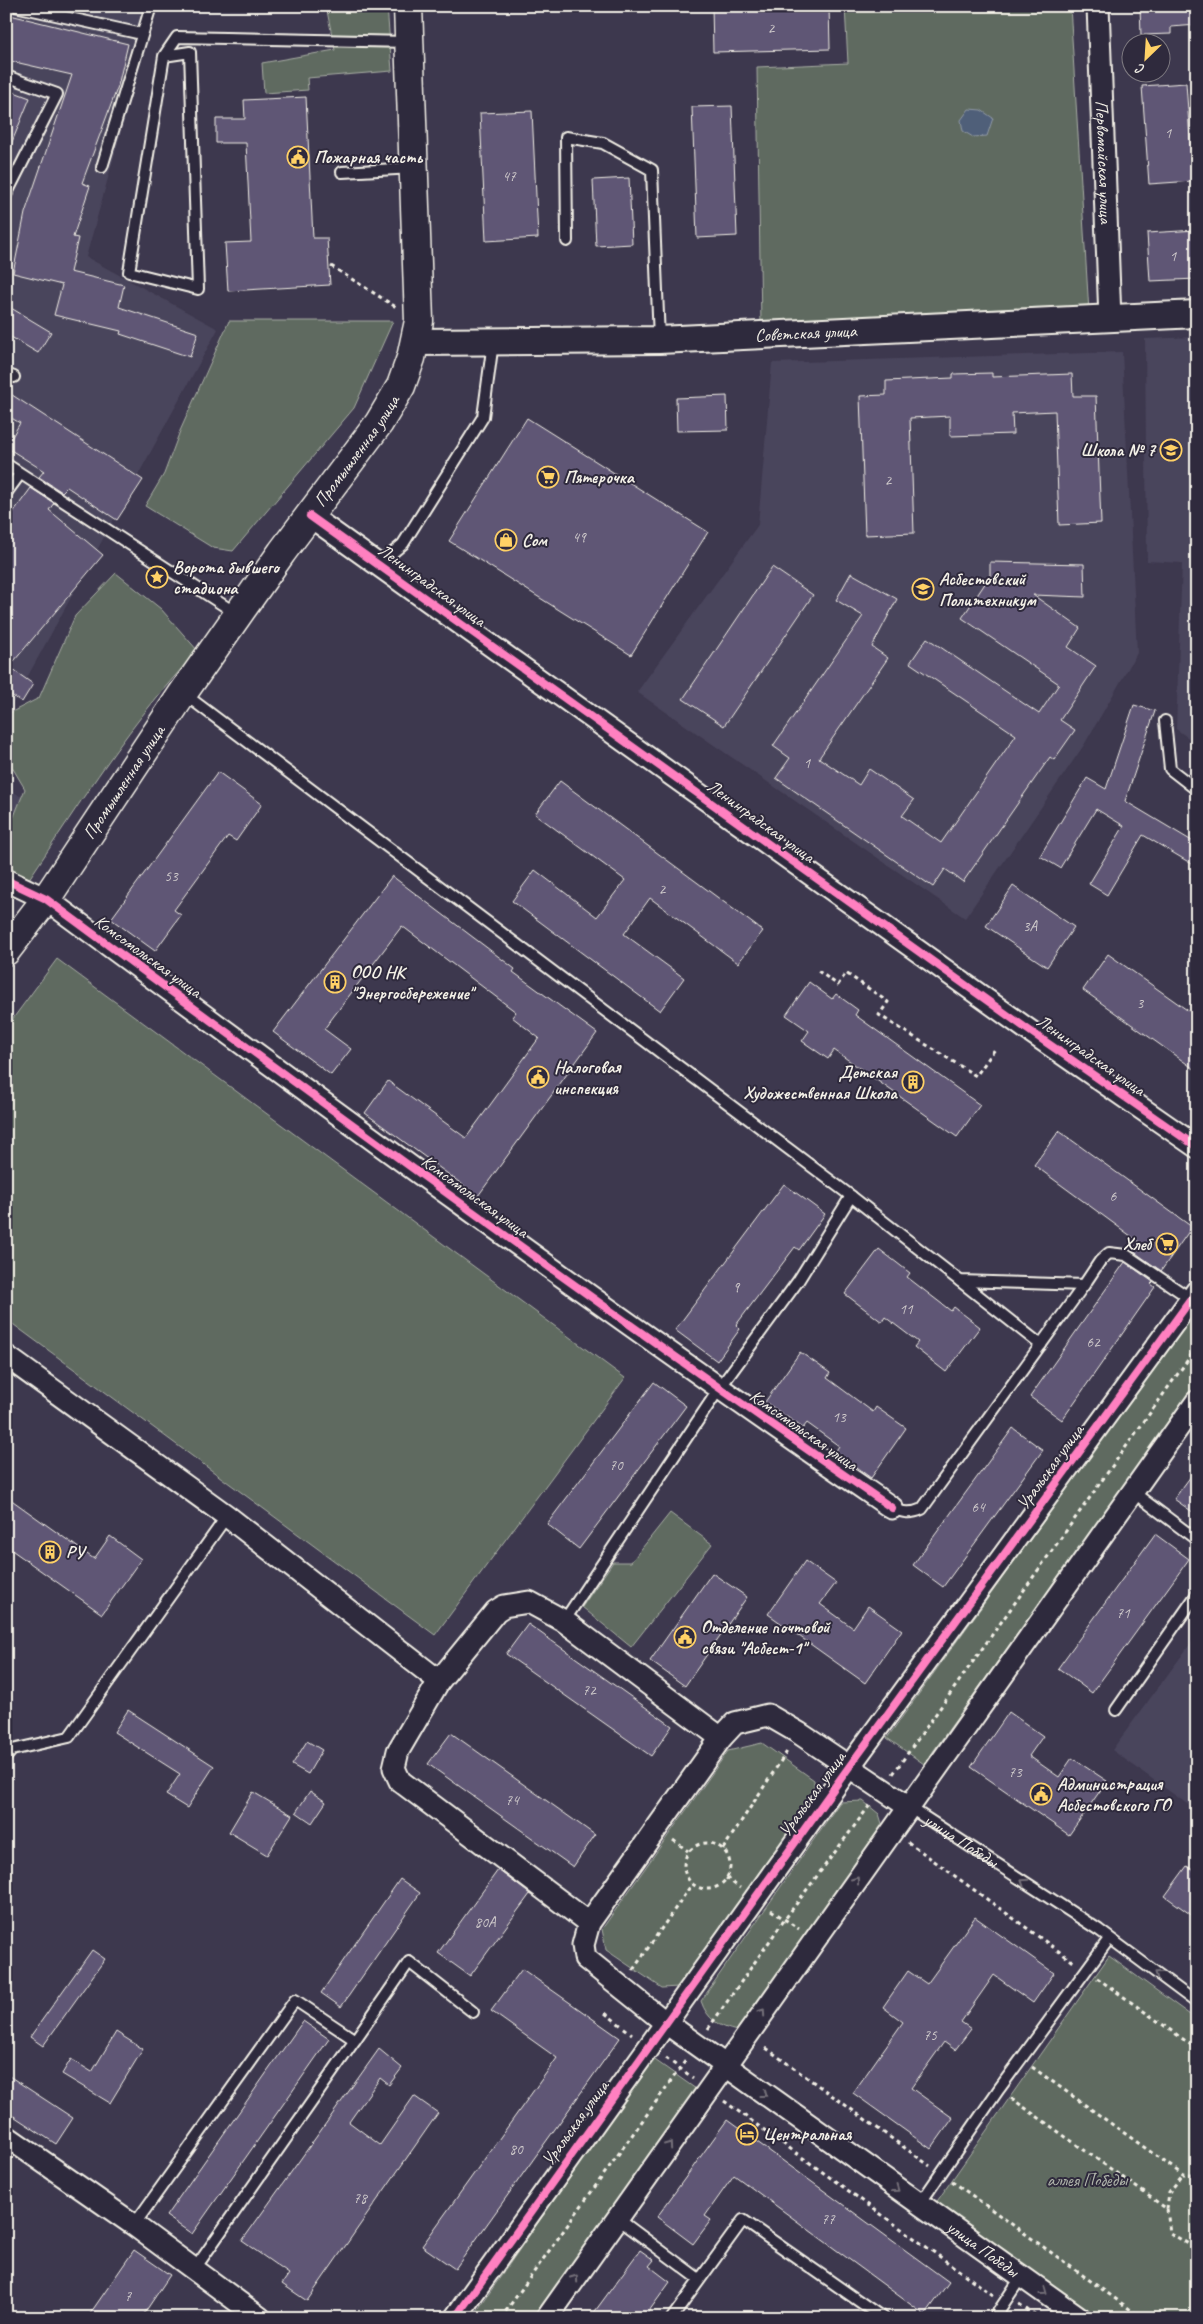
<svg xmlns="http://www.w3.org/2000/svg" width="1203" height="2324" viewBox="0 0 1203 2324" font-family="Caveat,sans-serif">
<style>
.built{fill:#4a455c}
.green{fill:#5e6b61;stroke:#a9aea4}
.water{fill:#4f5f79;stroke:#9199a5}
.building{fill:#5f5774;stroke:#f4f1e8}
.lines{fill:none;stroke-linecap:round;stroke-linejoin:round}
.service-casing{stroke:#f4f1e8;stroke-width:14}
.minor-casing{stroke:#f4f1e8;stroke-width:25}
.tertiary-casing{stroke:#f4f1e8;stroke-width:30}
.secondary-casing{stroke:#f4f1e8;stroke-width:31}
.path{stroke:#f4f1e8;stroke-width:3;stroke-dasharray:4 4;stroke-linecap:butt}
.service{stroke:#2f2a3d;stroke-width:10}
.minor{stroke:#2f2a3d;stroke-width:21}
.tertiary{stroke:#2f2a3d;stroke-width:26}
.secondary{stroke:#2f2a3d;stroke-width:28}
.cycleway-casing{stroke:#2f2a3d;stroke-width:11}
.cycleway{stroke:#ff80c0;stroke-width:8}
.oneway{stroke:#747079}
.labels{text-anchor:middle;dominant-baseline:central;stroke-width:4;stroke-linejoin:round;paint-order:stroke}
.number-label{font-size:15px;fill:#cfcacb}
.poi-label{font-size:18px;font-weight:bold;fill:#f4f1e8;stroke:#2f2a3d;text-anchor:start}
.street-label{font-size:18px;fill:#f4f1e8;stroke:#2f2a3d}
.park-label{font-size:18px;fill:#b0b5ab;stroke:#2f2a3d}
</style>
<rect width="100%" height="100%" fill="#3d384e"/>
<filter id="ink" filterUnits="userSpaceOnUse"><feTurbulence type="fractalNoise" baseFrequency=".02" numOctaves="2"/><feDisplacementMap in="SourceGraphic" scale="10" xChannelSelector="R" yChannelSelector="G"/><feConvolveMatrix kernelMatrix="1 2 1 2 8 2 1 2 1" color-interpolation-filters="sRGB"/></filter>
<g filter="url(#ink)">
<g class="built">
<path d="M6 6H156L86 257 218 329 6 716Z"/>
<path d="M1197 337V744L1176 729 1182 563 1147 561 1145 339Z"/>
<path d="M1122 352 1137 653 1084 745 965 918 637 692 758 525 772 363Z"/>
<path d="M6 787 29 802 6 834Z"/>
<path d="M1197 1635V1811L1112 1750Z"/>
</g>
<g class="green">
<path d="M326 6H387L392 71 307 78 308 90 264 93 262 63 335 50Z"/>
<path d="M845 6H1070L1089 312 761 326 757 67 848 63Z"/>
<path d="M229 321H393L354 408 233 551 213 548 145 506 164 474 180 431Z"/>
<path d="M116 573 161 609 198 651C132 719 82 800 29 879L6 870V836L25 789 6 757V715L39 698 75 616Z"/>
<path d="M57 959 625 1378 435 1635 6 1319V1028Z"/>
<path d="M1197 1308V1384L924 1764 887 1738Z"/>
<path d="M670 1513 712 1544 631 1647 582 1607 613 1562H631Z"/>
<path d="M762 1743 814 1780V1804L678 1987 662 1988 606 1950 602 1929 728 1751Z"/>
<path d="M863 1801 879 1814 884 1830 737 2031C719 2027 707 2019 701 2001L840 1802Z"/>
<path d="M1109 1956 1197 2020V2318H1094L933 2207Z"/>
<path d="M652 2058 696 2089 533 2318H472Z"/>
</g>
<path class="water" d="M969 109 981 110 993 118 987 136 973 137 963 131 961 120Z"/>
<g class="building">
<path d="M712 6H829L830 49 713 52Z"/>
<path d="M1140 6H1197V25L1171 27V34L1141 35Z"/>
<path d="M6 14 128 44 118 86 82 183 90 186 73 237 78 238 70 272 124 285 119 307 198 333 190 357 120 334 121 331 54 315 62 285 13 273 25 213 72 75 6 60Z"/>
<path d="M1186 83 1193 181 1149 184 1142 86Z"/>
<path d="M6 89 30 98 7 154H6Z"/>
<path d="M306 97 313 238H327L330 285 228 291 225 243 251 242 246 143H216V119H245L244 100Z"/>
<path d="M732 106 737 236 697 238 692 107Z"/>
<path d="M532 111 538 238 486 241 480 113Z"/>
<path d="M629 178 632 244 596 246 593 180Z"/>
<path d="M1197 230V279L1150 281 1147 233Z"/>
<path d="M6 305 51 332 38 353 6 334Z"/>
<path d="M992 373V377L1072 374 1073 396H1096L1101 523 1059 525 1055 411 1012 413 1013 434 950 436V416L910 418 914 533 865 535 860 396 886 395V381L953 378V374Z"/>
<path d="M6 391 143 480 117 520 67 487 62 492 39 477 44 471 6 447 20 423 6 415Z"/>
<path d="M727 396 728 430 677 431 676 398Z"/>
<path d="M527 418 708 532 631 655 449 541Z"/>
<path d="M31 488 54 503 49 510 103 555 9 667 33 684 22 702 6 692V522Z"/>
<path d="M990 562 1084 564 1085 597 1033 595 1080 628 1068 647 1096 666 1060 720 1075 730 1054 760 1050 757 963 882 945 869 933 887 776 778 790 758 773 746 863 616 836 600 851 573 897 599 872 647 888 658 819 758 859 785 869 769 914 800 902 816 941 843 1016 735 910 663 927 638 1039 714 1059 684 962 618 990 576Z"/>
<path d="M772 567 813 595 724 726 683 699Z"/>
<path d="M1134 705 1155 711 1125 801 1197 844V867L1143 835 1107 895 1089 884 1124 826 1096 809 1060 868 1040 856 1087 778 1106 789Z"/>
<path d="M218 772 262 804 236 841 228 836 174 910 181 915 155 951 111 919Z"/>
<path d="M560 781 763 931 738 963 650 898 624 934 684 978 660 1011 512 901 535 870 597 917 625 880 535 814Z"/>
<path d="M392 876 515 969 513 972 597 1033 478 1196 365 1113 388 1081 466 1138 539 1038 512 1017 516 1012 402 926 324 1029 351 1049 331 1075 273 1032Z"/>
<path d="M1013 886 1074 927 1047 967 986 926Z"/>
<path d="M1108 954 1197 1017V1071L1083 990Z"/>
<path d="M809 982 832 999 836 994 858 1010 855 1015 980 1105 957 1137 834 1050 828 1059 802 1041 809 1031 786 1015Z"/>
<path d="M1059 1131 1192 1227 1161 1271 1133 1251 1139 1242 1034 1165Z"/>
<path d="M784 1184 825 1214 799 1250 795 1247 736 1325 740 1329 717 1361 675 1330Z"/>
<path d="M879 1249 910 1273 907 1277 951 1311 954 1307 980 1327 946 1372 914 1347 918 1342 885 1317 882 1322 845 1294Z"/>
<path d="M1125 1262 1153 1282 1151 1284 1155 1287 1062 1420 1030 1397Z"/>
<path d="M800 1352 830 1373 827 1378 873 1412 876 1407 906 1428 871 1478 835 1452 839 1446 807 1423 803 1428 765 1402Z"/>
<path d="M654 1382 686 1406 579 1549 547 1524Z"/>
<path d="M1013 1428 1043 1450 943 1587 913 1565Z"/>
<path d="M1197 1468V1515L1174 1499Z"/>
<path d="M6 1496 94 1559 110 1536 141 1559 102 1614 6 1546Z"/>
<path d="M1155 1534 1189 1559 1092 1693 1058 1668Z"/>
<path d="M805 1561 836 1583 820 1604 853 1628 868 1606 902 1630 865 1683 768 1614Z"/>
<path d="M712 1573 747 1597 685 1686 650 1661Z"/>
<path d="M528 1624 672 1726 651 1756 506 1654Z"/>
<path d="M128 1710 214 1766 187 1808 166 1795 180 1774 114 1732Z"/>
<path d="M1009 1712 1043 1736 1029 1756 1059 1777 1072 1758 1107 1781 1069 1835 971 1767Z"/>
<path d="M451 1733 595 1835 573 1867 428 1764Z"/>
<path d="M307 1741 322 1750 308 1774 292 1765Z"/>
<path d="M310 1791 326 1802 312 1823 296 1812Z"/>
<path d="M253 1792 292 1815 267 1855 229 1832Z"/>
<path d="M1187 1866 1197 1873V1919L1165 1896Z"/>
<path d="M498 1870 530 1894 470 1976 438 1953Z"/>
<path d="M400 1879 420 1893 341 2007 321 1993Z"/>
<path d="M975 1917 1054 1973 1033 2003 994 1975 961 2022 971 2029 955 2050 944 2042 911 2088 953 2118 931 2149 853 2093 903 2022 883 2007 908 1971 927 1984Z"/>
<path d="M92 1950 105 1959 43 2046 30 2037Z"/>
<path d="M522 1969 620 2038 455 2269 422 2246 557 2058 491 2011Z"/>
<path d="M303 2021 329 2039 192 2234 166 2216Z"/>
<path d="M116 2032 143 2049 110 2103 62 2074 71 2059 92 2072Z"/>
<path d="M379 2049 402 2068 389 2085 380 2078 349 2122 380 2145 414 2096 438 2113 307 2301 282 2284 289 2274 242 2241Z"/>
<path d="M6 2074 73 2118 56 2144 6 2111Z"/>
<path d="M727 2120 949 2282 925 2315 734 2175 705 2216 711 2220 693 2244 657 2217Z"/>
<path d="M134 2250 170 2275 141 2318H87Z"/>
<path d="M640 2250 654 2260 649 2266 670 2282 644 2318H590Z"/>
</g>
<g class="lines">
<g class="service-casing">
<g id="service">
<path d="M15 6 142 34"/>
<path d="M164 56 190 52 198 289 129 272 164 56 177 37 408 42"/>
<path d="M6 76 57 94 6 195"/>
<path d="M102 167 151 6"/>
<path d="M342 172 414 168"/>
<path d="M567 241 566 137 603 143 652 170 659 339"/>
<path d="M6 374 14 377"/>
<path d="M6 464 237 614"/>
<path d="M6 493 20 474"/>
<path d="M378 565 403 544 483 417 493 342"/>
<path d="M183 693 851 1196 960 1281 1084 1285 1100 1261 1109 1253 1126 1255 1191 1299"/>
<path d="M1165 721 1170 769 1197 790"/>
<path d="M960 1281 1041 1345"/>
<path d="M1133 1492 1197 1540"/>
<path d="M892 1508C903 1513 911 1514 922 1509L1084 1285"/>
<path d="M564 1621 719 1389 798 1281 851 1196"/>
<path d="M1116 1710 1197 1594"/>
<path d="M6 1757 12 1750 69 1737 227 1516"/>
<path id="s1" d="M909 1807 1099 1930 1197 2003"/>
<path d="M355 2040 409 1962 473 2012"/>
<path d="M919 2205 999 2089 1109 1939"/>
<path d="M617 2218 699 2279"/>
<path d="M134 2225 295 2000 355 2040 194 2270"/>
<path d="M672 2318 743 2220 883 2318"/>
<path d="M994 2318 1022 2276"/>
</g>
</g>
<g class="minor-casing">
<g id="minor">
<path id="s2" d="M1098 6 1110 319"/>
<path d="M310 516 1027 1029 1197 1147"/>
<path d="M6 880 46 899C326 1106 605 1311 892 1508"/>
<path d="M6 1356 227 1516 439 1681"/>
<path id="s3" d="M909 1807 799 1733 768 1715 735 1723 721 1738 589 1923 583 1945 585 1958 666 2023 1080 2318"/>
<path d="M589 1923 400 1781 394 1768 398 1751 439 1681 496 1611 504 1606 529 1602 564 1621 721 1738"/>
<path d="M6 2136 134 2225 260 2318"/>
<path d="M455 2318 849 1767 1197 1291"/>
<path d="M547 2318 1197 1401"/>
</g>
</g>
<g class="tertiary-casing">
<g id="tertiary">
<path id="s4" d="M415 342 659 340 1197 314"/>
</g>
</g>
<g class="secondary-casing">
<g id="secondary">
<path id="s5" d="M6 951 46 899 183 693 282 552 379 423 401 386 411 358 419 321 408 6"/>
</g>
</g>
<g class="path">
<path d="M331 266 396 307"/>
<path d="M818 971 838 985 846 973 888 1002 879 1015 976 1076 995 1049"/>
<path d="M893 1774 1197 1347"/>
<path d="M673 1840 688 1851"/>
<path d="M908 1842 1075 1963"/>
<circle cx="707" cy="1866" r="23"/>
<path d="M723 1849 788 1750"/>
<path d="M726 1878 740 1888"/>
<path d="M771 1910 799 1929"/>
<path d="M633 1970 692 1884"/>
<path d="M1097 1978 1197 2049"/>
<path d="M605 2013 632 2034"/>
<path d="M708 2029 785 1919 870 1805"/>
<path d="M766 2048 930 2166"/>
<path d="M666 2058 693 2078"/>
<path d="M1032 2067 1183 2175H1197"/>
<path d="M1011 2098 1167 2209 1170 2233 1197 2249"/>
<path d="M724 2101 993 2295"/>
<path d="M952 2181 1142 2318"/>
<path d="M1167 2209 1169 2192 1183 2175"/>
<path d="M1019 2304 1039 2318"/>
<path d="M501 2318 686 2060"/>
</g>
<use href="#service" class="service"/>
<use href="#minor" class="minor"/>
<use href="#tertiary" class="tertiary"/>
<use href="#secondary" class="secondary"/>
<g class="cycleway-casing">
<g id="cycleway">
<path d="M310 516 1027 1029 1197 1147"/>
<path d="M6 880 46 899C326 1106 605 1311 892 1508"/>
<path d="M455 2318 849 1767 1197 1291"/>
</g>
</g>
<use href="#cycleway" class="cycleway"/>
</g>
<defs><path id="oneway-chevron" d="M-2-3.5L2.5 0L-2 3.5" fill="none" stroke-width="1.6" stroke-linecap="round" stroke-linejoin="round" transform="scale(1.25)"/></defs>
<g class="oneway">
<use href="#oneway-chevron" transform="translate(856 1880) rotate(-54)"/>
<use href="#oneway-chevron" transform="translate(1024 1882) rotate(-147)"/>
<use href="#oneway-chevron" transform="translate(1158 1974) rotate(-144)"/>
<use href="#oneway-chevron" transform="translate(762 2012) rotate(-55)"/>
<use href="#oneway-chevron" transform="translate(764 2094) rotate(36)"/>
<use href="#oneway-chevron" transform="translate(669 2145) rotate(-55)"/>
<use href="#oneway-chevron" transform="translate(896 2189) rotate(36)"/>
<use href="#oneway-chevron" transform="translate(575 2278) rotate(-55)"/>
<use href="#oneway-chevron" transform="translate(1044 2292) rotate(36)"/>
</g>
</g>
<defs>
<g id="civic-ring" transform="scale(1.125)"><circle r="9.5" fill="#2f2a3d" stroke="#ffd166" stroke-width="1.5"/><path d="M-.6-6.5H3V-4.5H.6V-3L4-1V1h2V6H-6V1h2V-1L-.6-3ZM-1.2 2.5V6h2.4V2.5Z" fill="#ffd166"/></g>
<g id="school-ring" transform="scale(1.125)"><circle r="9.5" fill="#2f2a3d" stroke="#ffd166" stroke-width="1.5"/><path d="M0-5L7-2L0 1L-7-2ZM-4 1L0 2.5L4 1V4Q0 6-4 4Z" fill="#ffd166"/></g>
<g id="supermarket-ring" transform="scale(1.125)"><circle r="9.5" fill="#2f2a3d" stroke="#ffd166" stroke-width="1.5"/><path d="M-6-5.5h2.5l.6 2H6L4.5 2H-2.5L-4.4-4H-6ZM-1.5 3.2a1.3 1.3 0 1 0 .1 0ZM3 3.2a1.3 1.3 0 1 0 .1 0Z" fill="#ffd166"/></g>
<g id="shop-ring" transform="scale(1.125)"><circle r="9.5" fill="#2f2a3d" stroke="#ffd166" stroke-width="1.5"/><path d="M-5-2.5h2.3a2.7 3.5 0 0 1 5.4 0H5L5.5 6h-11ZM-1.5-2.5h3a1.5 2.3 0 0 0-3 0Z" fill="#ffd166"/></g>
<g id="sight-ring" transform="scale(1.125)"><circle r="9.5" fill="#2f2a3d" stroke="#ffd166" stroke-width="1.5"/><path d="M0-6L1.8-2.2L6-1.7L2.9 1.2L3.7 5.4L0 3.3L-3.7 5.4L-2.9 1.2L-6-1.7L-1.8-2.2Z" fill="#ffd166"/></g>
<g id="university-ring" transform="scale(1.125)"><circle r="9.5" fill="#2f2a3d" stroke="#ffd166" stroke-width="1.5"/><path d="M0-5L7-2L0 1L-7-2ZM-4 1L0 2.5L4 1V4Q0 6-4 4Z" fill="#ffd166"/></g>
<g id="building-ring" transform="scale(1.125)"><circle r="9.5" fill="#2f2a3d" stroke="#ffd166" stroke-width="1.5"/><path d="M-4-6H4V6H1V3H-1V6H-4ZM-2.5-4.3h1.7v1.8h-1.7ZM.8-4.3h1.7v1.8H.8ZM-2.5-1h1.7V.8h-1.7ZM.8-1h1.7V.8H.8Z" fill="#ffd166"/></g>
<g id="hotel-ring" transform="scale(1.125)"><circle r="9.5" fill="#2f2a3d" stroke="#ffd166" stroke-width="1.5"/><path d="M-6-4.5h1.5V1H6V5H4.5V3h-9V5H-6ZM-4 0a1.8 1.8 0 1 1 3.6 0ZM.5 0V-2.5h3Q6-2.5 6 0Z" fill="#ffd166"/></g>
</defs>
<g fill-rule="evenodd">
<use href="#civic-ring" x="298" y="157"/>
<use href="#school-ring" x="1171" y="450"/>
<use href="#supermarket-ring" x="548" y="477"/>
<use href="#shop-ring" x="506" y="540"/>
<use href="#sight-ring" x="157" y="577"/>
<use href="#university-ring" x="923" y="589"/>
<use href="#building-ring" x="335" y="982"/>
<use href="#civic-ring" x="538" y="1077"/>
<use href="#building-ring" x="913" y="1082"/>
<use href="#supermarket-ring" x="1167" y="1244"/>
<use href="#building-ring" x="50" y="1552"/>
<use href="#civic-ring" x="685" y="1637"/>
<use href="#civic-ring" x="1041" y="1794"/>
<use href="#hotel-ring" x="747" y="2134"/>
</g>
<g class="labels">
<g class="number-label">
<text x="771" y="28">2</text>
<text x="1168" y="133">1</text>
<text x="509" y="176">47</text>
<text x="1173" y="256">1</text>
<text x="888" y="480">2</text>
<text x="579" y="537">49</text>
<text x="807" y="763">1</text>
<text x="171" y="876">53</text>
<text x="662" y="889">2</text>
<text x="1030" y="926">3А</text>
<text x="1140" y="1003">3</text>
<text x="1113" y="1196">6</text>
<text x="736" y="1287">9</text>
<text x="906" y="1309">11</text>
<text x="1093" y="1342">62</text>
<text x="839" y="1417">13</text>
<text x="616" y="1465">70</text>
<text x="978" y="1507">64</text>
<text x="1123" y="1613">71</text>
<text x="589" y="1690">72</text>
<text x="1015" y="1772">73</text>
<text x="512" y="1800">74</text>
<text x="485" y="1922">80А</text>
<text x="930" y="2035">75</text>
<text x="516" y="2149">80</text>
<text x="360" y="2198">78</text>
<text x="828" y="2219">77</text>
<text x="128" y="2296">7</text>
</g>
<g class="poi-label">
<text x="314" y="157">Пожарная часть</text>
<text x="1155" y="450" text-anchor="end">Школа № 7</text>
<text x="564" y="477">Пятерочка</text>
<text x="522" y="540">Сом</text>
<text x="173" y="567">Ворота бывшего<tspan x="173" dy="21">стадиона</tspan></text>
<text x="939" y="579">Асбестовский<tspan x="939" dy="21">Политехникум</tspan></text>
<text x="351" y="972">ООО НК<tspan x="351" dy="21">"Энергосбережение"</tspan></text>
<text x="554" y="1067">Налоговая<tspan x="554" dy="21">инспекция</tspan></text>
<text x="897" y="1072" text-anchor="end">Детская<tspan x="897" dy="21">Художественная Школа</tspan></text>
<text x="1151" y="1244" text-anchor="end">Хлеб</text>
<text x="66" y="1552">РУ</text>
<text x="701" y="1627">Отделение почтовой<tspan x="701" dy="21">связи "Асбест-1"</tspan></text>
<text x="1057" y="1784">Администрация<tspan x="1057" dy="21">Асбестовского ГО</tspan></text>
<text x="763" y="2134">Центральная</text>
</g>
<g class="street-label">
<text stroke="none"><textPath href="#s2" startOffset="156">Первомайская улица</textPath></text>
<text stroke="none"><textPath href="#s4" startOffset="391">Советская улица</textPath></text>
<text stroke="none"><textPath href="#s5" startOffset="611">Промышленная улица</textPath></text>
<text transform="translate(432 585) rotate(36)">Ленинградская улица</text>
<text stroke="none"><textPath href="#s5" startOffset="206">Промышленная улица</textPath></text>
<text transform="translate(761 821) rotate(36)">Ленинградская улица</text>
<text transform="translate(148 956) rotate(36)">Комсомольская улица</text>
<text transform="translate(1091 1055) rotate(35)">Ленинградская улица</text>
<text transform="translate(475 1196) rotate(36)">Комсомольская улица</text>
<text transform="translate(804 1430) rotate(35)">Комсомольская улица</text>
<text transform="translate(1050 1467) rotate(-54)">Уральская улица</text>
<text transform="translate(812 1794) rotate(-54)">Уральская улица</text>
<text stroke="none"><textPath href="#s1" startOffset="62">улица Победы</textPath></text>
<text transform="translate(575 2123) rotate(-54)">Уральская улица</text>
<text stroke="none"><textPath href="#s3" startOffset="979">улица Победы</textPath></text>
</g>
<g class="park-label">
<text x="1087" y="2180">аллея Победы</text>
</g>
</g>
<rect width="1203" height="2324" fill="none" stroke="#2f2a3d" stroke-width="25"/>
<rect x="12" y="12" width="1178" height="2299" fill="none" stroke="#f4f1e8" stroke-width="2" filter="url(#ink)"/>
<g transform="translate(1146 58) rotate(205)"><circle r="24" fill="#2f2a3d" stroke="#7e7a81"/>
<path d="M0-4L9 19L0 12L-9 19Z" fill="#ffd166"/>
<text y="-8" font-size="14" font-weight="bold" text-anchor="middle" fill="#f4f1e8">С</text>
</g>
</svg>
